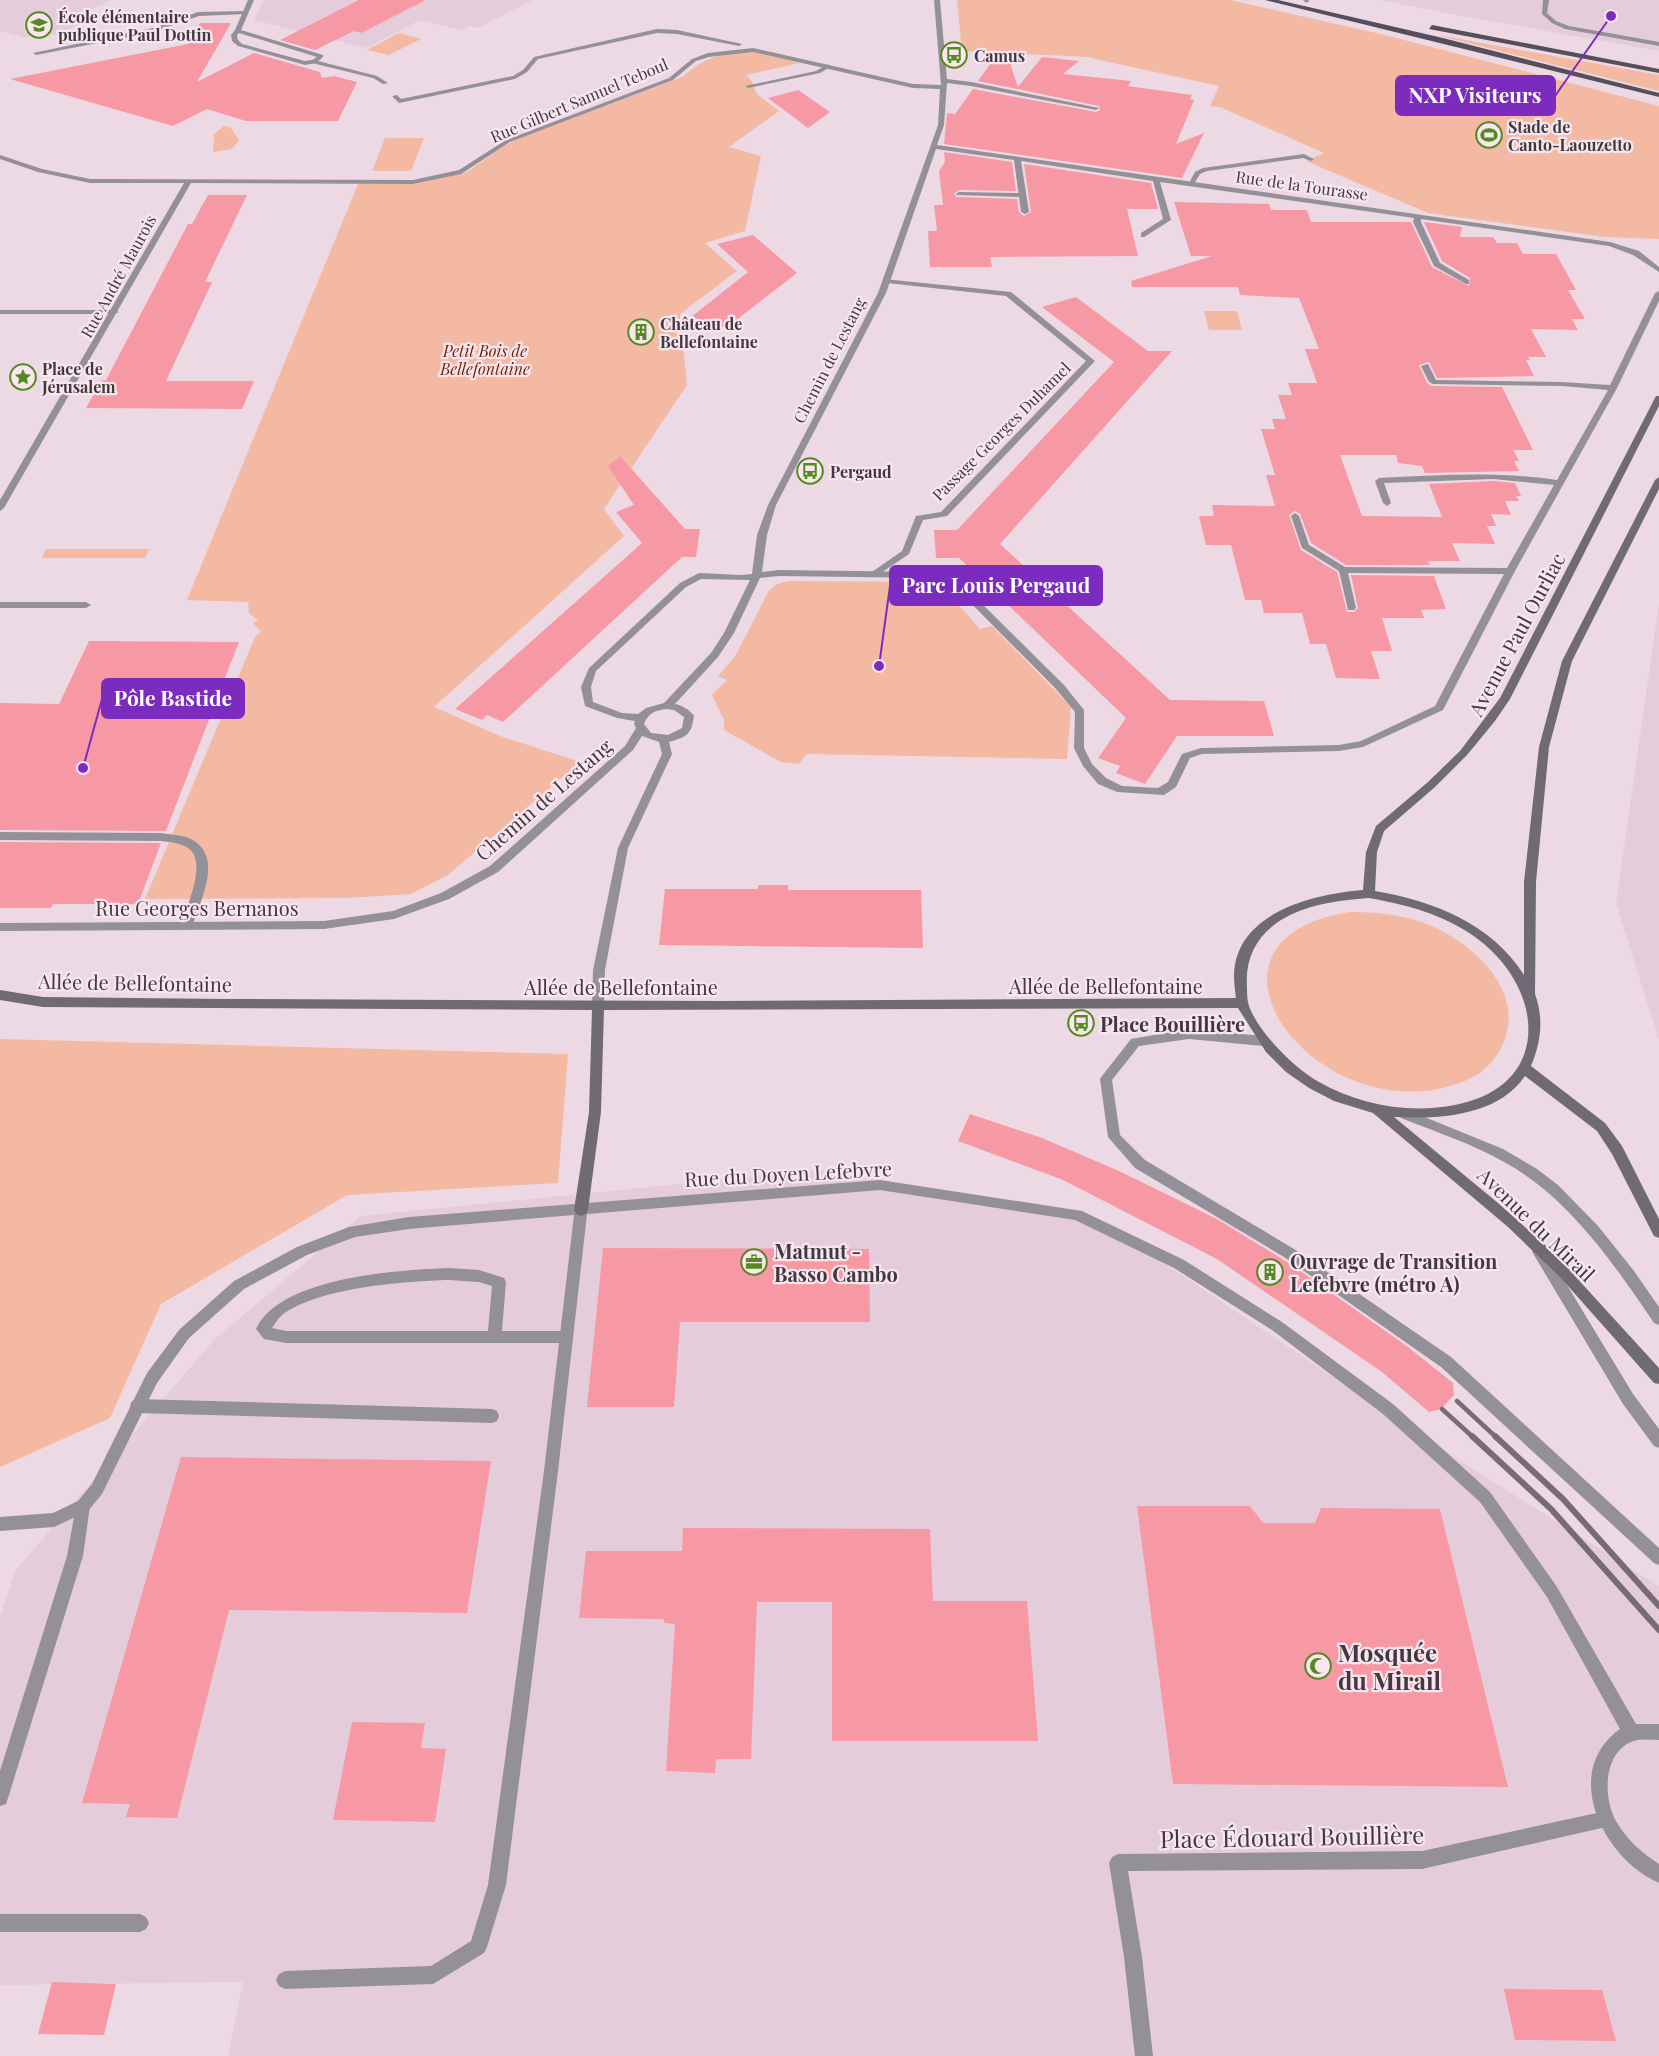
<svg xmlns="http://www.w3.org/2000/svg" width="1659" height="2056" viewBox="0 0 1659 2056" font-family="'Playfair Display',serif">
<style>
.built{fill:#e5ccdb}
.green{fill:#f4b9a2}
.building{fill:#f799a4}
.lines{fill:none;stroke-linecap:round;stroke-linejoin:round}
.lane{fill:#949097;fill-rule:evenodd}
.street{fill:#949097;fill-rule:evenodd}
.secondary{fill:#6f6a74;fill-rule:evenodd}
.primary{fill:#564f5b;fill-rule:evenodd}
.rail-far1{stroke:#766c72;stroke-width:4.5}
.rail{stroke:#766c72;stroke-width:6}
.labels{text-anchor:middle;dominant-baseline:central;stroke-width:4.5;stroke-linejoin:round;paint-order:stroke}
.far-poi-label{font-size:16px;font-weight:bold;fill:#40393d;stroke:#f9e6f1;text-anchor:start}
.far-street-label{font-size:16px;fill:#40393d;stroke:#f9e6f1}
.far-park-label{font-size:16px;font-style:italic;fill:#712600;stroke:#f9e6f1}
.street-label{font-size:20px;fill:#40393d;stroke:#f9e6f1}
.poi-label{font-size:20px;font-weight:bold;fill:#40393d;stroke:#f9e6f1;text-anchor:start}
.near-poi-label{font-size:24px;font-weight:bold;fill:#40393d;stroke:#f9e6f1;text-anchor:start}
.near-street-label{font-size:24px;fill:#40393d;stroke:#f9e6f1}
.leader{fill:none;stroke:#7b2cbf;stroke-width:2}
.callout-dot{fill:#7b2cbf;stroke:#f9e6f1;stroke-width:2}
.callout{fill:#7b2cbf;stroke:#7b2cbf;stroke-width:2}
.callout-label{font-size:21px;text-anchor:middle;font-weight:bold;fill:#fff}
</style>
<rect width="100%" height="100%" fill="#ecd9e4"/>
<g class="built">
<path d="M0 0H112L85 12 98 16 55 35 41 31 26 38 0 31Z"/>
<path d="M264 0H532L478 28 469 26 462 30 420 20 366 48 254 20Z"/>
<path d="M1380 0H1659V51L1451 14Z"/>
<path d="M1659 603V1040L1616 903Z"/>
<path d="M818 1170 1099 1219 1419 1435 1659 1586V2056H228L243 1982 0 1985V1618L15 1571 214 1340 360 1216Z"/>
</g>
<g class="green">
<path d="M957 0H1230L1381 34 1659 106V239L1605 237 1428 213 1306 161 1324 153 1220 107 1210 106 1219 86 1086 57 962 51Z"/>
<path d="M399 33 421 39 389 55 367 50Z"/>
<path d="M1438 35 1659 75V91L1456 40Z"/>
<path d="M754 52 800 63 746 75 751 80 757 94 779 111 729 147 761 156 745 231 705 243 737 271 680 314 687 385 604 509 624 536 434 707 500 736 580 762 448 875 411 894 347 898 145 899 255 637 261 632 253 623 258 620 249 613 248 602 187 600 358 184H414L467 172 504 146 525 136 682 77C708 55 720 54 754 52Z"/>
<path d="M224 126 230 127 239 140 232 149 213 152 214 134Z"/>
<path d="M385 138H424L411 171H372Z"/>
<path d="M1204 311H1237L1242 330H1209Z"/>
<path d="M46 549H149L145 558H42Z"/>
<path d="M788 581 932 582 935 584 931 593H944L956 602 980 629 992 626 1071 707 1067 759 806 754 799 764 781 762 724 730V720L712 695 727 680 718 676 736 655 768 592 775 585Z"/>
<path d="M1350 912C1374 912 1395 914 1418 921 1463 935 1522 983 1506 1036 1499 1057 1486 1072 1465 1081 1320 1139 1169 940 1350 912Z"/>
<path d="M0 1039 568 1054 558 1183 347 1195 161 1304 110 1418 0 1467Z"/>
</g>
<g class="building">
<path d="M359 0H426L361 33 354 31 315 50 280 40Z"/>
<path d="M200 23H231L197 82 254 53 320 72 322 78 334 76 357 82 338 121H246L207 109 173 126 10 79 188 44Z"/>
<path d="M1042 57 1079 61 1063 74 1131 81 1128 86 1192 95 1190 99 1194 100 1176 144 1204 133 1182 178 944 144 947 113 955 114 973 89 1096 112 1100 110 1099 106 978 81 993 60H1009L1018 87Z"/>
<path d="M798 90 830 112 808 128 768 98Z"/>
<path d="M944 152 1012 162 1016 191 959 190 954 194 957 197 1017 199 1019 212 1024 216 1031 212 1024 164 1151 183 1158 209H1127L1138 256 990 257 992 267H930L928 231H937L934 205H943L939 171 945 162Z"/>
<path d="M208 195H247L205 282H212L166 381H254L242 409 86 408 102 380H106L188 224H192Z"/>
<path d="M1174 202 1269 204 1271 210H1307L1311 222H1411L1432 267 1469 286 1470 278 1442 261 1424 222 1462 227 1460 237H1493L1497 243H1517L1523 254H1556L1576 290H1568L1585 319H1572L1578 330 1531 329 1546 357H1528L1530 360H1526L1534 376 1437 378 1429 362 1419 365 1427 383 1432 386 1502 387 1533 450H1513L1519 461H1514L1519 471 1425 473 1422 466 1398 463 1396 455H1340L1362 516 1442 517 1429 484 1493 481 1515 483 1521 496H1516L1519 501H1505L1511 515 1491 514 1496 526H1487L1495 544 1452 543 1460 561H1428L1430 565H1346L1311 543 1300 514 1295 511 1289 515 1301 550 1337 572 1347 612H1354L1358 608 1351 575 1434 576 1446 609 1421 610 1424 618H1382L1392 651H1371L1380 679 1336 678 1326 644H1310L1302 613H1264L1261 600H1245L1231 545H1206L1199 516H1214L1212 505 1275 506 1266 475H1275L1261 429H1275L1272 419H1286L1278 395H1292L1288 383H1317L1305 349H1319L1299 298 1240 295 1238 287H1132L1131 281 1212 256H1191Z"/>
<path d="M753 235 797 273 726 328 691 317 748 272 717 244Z"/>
<path d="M1076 297 1148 351H1172L1000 544 1170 700 1264 701 1274 736H1177L1145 784 1116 773 1120 766 1098 758 1126 718 959 558H936L934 530H957L1114 362 1042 307Z"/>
<path d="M620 456 685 529H700L696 557H682L503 722 487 715 482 720 455 709 642 543 616 512 634 505 608 466Z"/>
<path d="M89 641 239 642 166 831 0 830V703L59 704Z"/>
<path d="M0 842 161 843 138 904H53L51 908H0Z"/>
<path d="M758 885H788V890H921L923 948 659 945 665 889H758Z"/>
<path d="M970 1114 1042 1138 1119 1171 1217 1219 1292 1265 1408 1347 1453 1383 1454 1395 1441 1409 1429 1412 1382 1372 1217 1259 1063 1180 958 1141Z"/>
<path d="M603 1248 869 1249 870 1322H680L674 1407H587Z"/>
<path d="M181 1457 491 1461 467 1613 229 1610 177 1818 126 1817 130 1804 82 1803Z"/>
<path d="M1137 1506H1250L1263 1523H1315L1321 1508 1440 1509 1508 1787 1173 1784Z"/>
<path d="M683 1528 930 1529 933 1601H1027L1038 1741H832V1602H757L751 1759H716L715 1773 666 1771 675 1624 664 1623V1619L579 1618 586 1551H682Z"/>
<path d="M352 1722 425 1723 421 1748 446 1749 435 1822 333 1820Z"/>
<path d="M52 1982 116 1984 104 2035 38 2034Z"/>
<path d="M1504 1989 1602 1990 1616 2041 1515 2040Z"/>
</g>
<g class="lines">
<g class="lane">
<path d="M1543 0H1549L1547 13 1556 21 1569 26 1659 42V46L1565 29 1552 23 1542 14Z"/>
<path d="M244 11 246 14 199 16 154 32 36 55 33 53 153 28 198 12Z"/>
<path d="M657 29 677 30 742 44 739 46 677 34 657 33 538 59 527 72 515 79 399 103 392 96 397 95 401 99 513 76 523 70 534 57Z"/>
<path d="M314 60 377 76 388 83 383 84 373 78 312 63Z"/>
<path d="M828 64 830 67 820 73 748 88 745 86 816 71Z"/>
<path d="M1304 154 1314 159 1311 161 1303 158 1207 171 1200 174 1194 184 1189 183 1195 172 1203 168Z"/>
<path d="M959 192 1022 193 1025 195 1022 197 957 195 956 194Z"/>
<path d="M884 279 1011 292 1095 361 947 516 923 520 909 554 875 577 872 576V572L902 551 916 516 941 512 1086 361 1006 296 887 283 883 281Z"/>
<path d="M0 310H115L119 312 115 314H0Z"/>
<path d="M0 832 161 833C173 835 188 835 197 843 221 862 200 902 193 924L187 928 181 924C187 906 208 861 188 848 180 843 170 842 161 841L0 840Z"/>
<path d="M1189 1029 1263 1036 1267 1038 1269 1041 1267 1044 1263 1046 1189 1039 1139 1046 1112 1080 1120 1135 1145 1160 1294 1249 1451 1357 1659 1548V1565L1654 1563 1441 1367 1284 1257 1135 1168 1108 1137 1100 1079 1102 1076 1131 1039Z"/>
<path d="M1405 1109 1503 1149 1537 1169 1558 1185 1598 1226 1634 1271 1659 1307V1325L1654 1323C1614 1264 1570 1199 1506 1163 1473 1144 1436 1132 1401 1118L1399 1114 1401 1110Z"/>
<path d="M449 1268 479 1270 504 1278 506 1282 502 1331H566L571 1333 573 1337 571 1341 566 1343H286L264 1339 256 1329C280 1277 398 1270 449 1268ZM449 1280 479 1282 492 1286 488 1331H286L272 1328C274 1325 277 1320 280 1317 312 1288 406 1281 449 1280Z"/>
<path d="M137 1399 492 1409 497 1411 499 1416 497 1421 492 1423 137 1413 132 1411 130 1406 132 1401Z"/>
<path d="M83 1499 88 1501 90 1506 83 1556 8 1798 6 1804 0 1806V1771L67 1556 76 1506 78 1501Z"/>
<path d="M1606 1811 1612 1813 1614 1819 1612 1825 1606 1827 1422 1869 1128 1871 1142 1957 1153 2056H1135L1124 1957 1109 1863 1112 1857 1118 1854 1422 1851Z"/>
<path d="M0 1914H140L146 1917 149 1923 146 1929 140 1932H0Z"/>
</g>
<g class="street">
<path d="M248 0H254L241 30 323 55V57L316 63 305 65 238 46 232 41 231 35 235 30ZM239 33 317 57 312 60 305 61 242 44 238 40 237 35Z"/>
<path d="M934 0H940L947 79 971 82 1099 108 1096 110 971 86 947 83 944 125 937 145 1610 242 1639 251 1659 267V272L1633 255 1609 246 1421 219V222L1440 263 1469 280V284H1466L1434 266 1413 222 1414 218 1160 182 1171 220 1144 237H1141V233L1163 219 1153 181 1021 161 1029 212 1025 214 1021 212 1014 160 936 149 886 293 776 505 767 535 762 572 779 570 930 572 958 580 1064 685 1084 710V748L1092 764 1106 778 1122 786 1158 788 1168 782 1182 754 1201 748 1339 745 1361 741 1435 706 1504 574 1348 573 1356 608 1354 610H1348L1339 571 1302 548 1291 516 1295 513 1299 516 1309 545 1345 567 1507 568 1554 485 1493 479 1384 483 1391 503 1387 506 1383 503 1375 481 1379 478C1438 475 1498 471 1557 480L1608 390 1562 386 1433 384 1429 382 1421 366 1428 364 1436 380 1562 382 1610 385 1655 293 1659 291V301L1617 388 1515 571 1443 710 1363 747 1339 751 1202 754 1190 758 1176 787 1164 795 1117 792 1098 784 1083 766 1074 748 1075 712 1056 689 952 584 930 578 779 576 760 578 734 633 718 657 675 704C682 705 690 710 694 716 691 735 687 737 669 742L672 754 628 848 605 970 604 1005 602 1008 598 1010 592 1005 593 970 618 848 662 754 659 742 642 736 633 750 498 872 449 899 394 919 324 929 0 931V923L324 921 393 911 441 893 490 866 625 746 636 728 634 724 635 721 617 718 585 706 581 687 589 668 680 583 699 573 741 575 752 574 757 535 768 505 878 293 938 125 940 89 913 88 753 52 709 57 696 61 673 80 510 142 461 174 413 184 191 183 4 508 0 511V500L184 183H90L38 172 0 159V155L42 169 90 179 413 180 459 170 506 140 669 78 692 59 708 53 753 48 913 84 941 85ZM701 579 750 580 724 633 711 653 664 703 646 708 638 714 622 713 593 702 591 687 596 671 686 587ZM667 709 674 710 684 717 682 728 668 735 651 733 644 724C648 713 656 710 667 709Z"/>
<path d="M1303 0H1309V1L1306 3Z"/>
<path d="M0 602H86L91 605 86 608H0Z"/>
<path d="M880 1180 1082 1211 1184 1260 1282 1322 1393 1404 1490 1492 1557 1587 1636 1724H1659V1740C1650 1740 1640 1738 1631 1742 1603 1754 1603 1798 1616 1821 1626 1839 1642 1853 1659 1864V1883C1603 1859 1560 1772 1620 1729L1547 1597 1480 1502 1383 1414 1272 1330 1174 1268 1075 1220 880 1190 587 1214 558 1471 506 1885 487 1947 484 1953 433 1984 285 1989 279 1986 276 1980 279 1974 285 1971 431 1966 471 1941 488 1885 544 1471 574 1215 409 1229 355 1237 307 1255 244 1289 189 1338 157 1383 102 1494 88 1511 54 1527 0 1531V1517L53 1513 78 1501 92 1484 147 1373 179 1330 234 1281 297 1247 349 1227 409 1217Z"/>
<path d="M1539 1245 1544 1247 1633 1394 1659 1429V1448L1654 1446 1623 1404 1534 1255 1532 1251 1534 1247Z"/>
</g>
<path class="secondary" d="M1656 396H1659V406L1510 699 1495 721 1467 755 1435 787 1384 831 1377 852 1375 891C1433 901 1491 923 1524 975V882L1539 747 1562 661 1655 480 1659 477V489L1572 661 1549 747 1536 882 1535 994C1544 1019 1541 1042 1531 1066L1605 1123 1622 1146 1659 1219V1238L1654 1236 1612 1154 1597 1131 1525 1076C1497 1117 1438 1119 1394 1117L1498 1203 1553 1252 1659 1368V1384L1654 1383 1560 1277 1508 1227 1373 1113 1334 1101 1309 1088 1286 1072 1266 1052 1238 1008 604 1010 601 1112 588 1210 586 1214 581 1216 576 1214 574 1210 589 1112 592 1010 43 1007 0 1000V990L43 997 226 999 720 1001 1236 998C1235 991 1234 983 1234 975 1236 912 1314 894 1363 890L1366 852 1376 826 1428 782 1460 751 1500 698ZM1369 898C1407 905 1443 914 1475 937 1545 987 1554 1086 1455 1105 1409 1114 1359 1105 1319 1082 1294 1068 1259 1033 1249 1006 1247 1000 1247 994 1247 988 1244 949 1266 923 1302 910 1324 902 1346 900 1369 898Z"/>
<g class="primary">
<path d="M1265 0H1278L1443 38 1659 93V97Z"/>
<path d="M1432 25 1659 69V73L1429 29Z"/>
</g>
<g class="rail-far1">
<path d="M1457 1401 1497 1438"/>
<path d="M1442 1409 1474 1438"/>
</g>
<g class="rail">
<path d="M1472 1436 1551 1509 1659 1630"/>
<path d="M1495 1436 1563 1499 1659 1606"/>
</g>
</g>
<defs>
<g id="school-ring" transform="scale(1.35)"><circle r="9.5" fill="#f9e6f1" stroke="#558a22" stroke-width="1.5"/><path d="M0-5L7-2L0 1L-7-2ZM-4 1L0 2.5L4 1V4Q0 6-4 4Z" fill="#558a22"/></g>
<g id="bus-ring" transform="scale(1.35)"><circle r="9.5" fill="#f9e6f1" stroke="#558a22" stroke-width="1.5"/><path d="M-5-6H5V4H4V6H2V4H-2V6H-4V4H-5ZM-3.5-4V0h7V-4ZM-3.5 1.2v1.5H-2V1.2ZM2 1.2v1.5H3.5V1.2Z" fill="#558a22"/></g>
<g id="stadium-ring" transform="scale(1.35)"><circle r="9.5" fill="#f9e6f1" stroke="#558a22" stroke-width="1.5"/><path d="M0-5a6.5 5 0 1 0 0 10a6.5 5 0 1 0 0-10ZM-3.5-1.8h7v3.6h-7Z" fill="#558a22"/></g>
<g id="building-ring" transform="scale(1.35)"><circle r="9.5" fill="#f9e6f1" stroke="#558a22" stroke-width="1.5"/><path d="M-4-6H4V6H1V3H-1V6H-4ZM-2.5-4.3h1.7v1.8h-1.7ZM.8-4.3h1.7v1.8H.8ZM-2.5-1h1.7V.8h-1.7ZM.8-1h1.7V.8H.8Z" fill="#558a22"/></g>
<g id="sight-ring" transform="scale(1.35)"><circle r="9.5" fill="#f9e6f1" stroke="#558a22" stroke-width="1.5"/><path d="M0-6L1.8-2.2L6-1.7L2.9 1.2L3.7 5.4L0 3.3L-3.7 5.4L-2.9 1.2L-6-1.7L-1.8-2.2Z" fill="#558a22"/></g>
<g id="office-ring" transform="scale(1.35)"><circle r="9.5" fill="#f9e6f1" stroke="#558a22" stroke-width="1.5"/><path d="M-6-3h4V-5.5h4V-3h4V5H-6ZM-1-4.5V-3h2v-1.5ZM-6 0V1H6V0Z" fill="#558a22"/></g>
<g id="mosque-ring" transform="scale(1.35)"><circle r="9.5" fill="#f9e6f1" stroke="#558a22" stroke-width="1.5"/><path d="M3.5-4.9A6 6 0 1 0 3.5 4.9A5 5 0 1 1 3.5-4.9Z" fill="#558a22"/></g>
</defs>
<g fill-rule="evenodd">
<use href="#school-ring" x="39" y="25"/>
<use href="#bus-ring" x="954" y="55"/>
<use href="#stadium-ring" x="1489" y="135"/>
<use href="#building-ring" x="641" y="332"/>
<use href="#sight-ring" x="23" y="377"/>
<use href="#bus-ring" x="810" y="471"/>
<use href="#bus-ring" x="1081" y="1023"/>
<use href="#office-ring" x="754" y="1262"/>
<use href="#building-ring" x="1270" y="1272"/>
<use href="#mosque-ring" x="1318" y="1666"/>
</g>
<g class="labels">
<g class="far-poi-label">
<text x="58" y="16">École élémentaire<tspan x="58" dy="18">publique Paul Dottin</tspan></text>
<text x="974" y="55">Camus</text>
<text x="1508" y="126">Stade de<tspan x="1508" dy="18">Canto-Laouzetto</tspan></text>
<text x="660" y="323">Château de<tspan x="660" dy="18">Bellefontaine</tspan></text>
<text x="42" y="368">Place de<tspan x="42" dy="18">Jérusalem</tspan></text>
<text x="830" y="471">Pergaud</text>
</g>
<g class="far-street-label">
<text transform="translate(579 100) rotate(-23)">Rue Gilbert Samuel Teboul</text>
<text transform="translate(1302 185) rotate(8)">Rue de la Tourasse</text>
<text transform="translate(118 276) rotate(-61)">Rue André Maurois</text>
<text transform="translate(829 360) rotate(-63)">Chemin de Lestang</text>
<text transform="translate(1001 431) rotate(-45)">Passage Georges Duhamel</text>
</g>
<g class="far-park-label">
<text x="485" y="350">Petit Bois de<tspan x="485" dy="18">Bellefontaine</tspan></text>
</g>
<g class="street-label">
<text transform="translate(1516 634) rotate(-62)">Avenue Paul Ourliac</text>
<text transform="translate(543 799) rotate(-41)">Chemin de Lestang</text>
<text x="197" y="907">Rue Georges Bernanos</text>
<text transform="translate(135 982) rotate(1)">Allée de Bellefontaine</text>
<text x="1106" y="985">Allée de Bellefontaine</text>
<text x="621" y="986">Allée de Bellefontaine</text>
<text transform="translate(788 1173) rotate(-3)">Rue du Doyen Lefebvre</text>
<text transform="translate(1537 1224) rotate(44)">Avenue du Mirail</text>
</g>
<g class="poi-label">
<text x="1100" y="1023">Place Bouillière</text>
<text x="774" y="1250">Matmut -<tspan x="774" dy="23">Basso Cambo</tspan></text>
<text x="1290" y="1260">Ouvrage de Transition<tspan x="1290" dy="23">Lefebvre (métro A)</tspan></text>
</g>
<g class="near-poi-label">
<text x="1338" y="1652">Mosquée<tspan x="1338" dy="28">du Mirail</tspan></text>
</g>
<g class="near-street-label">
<text transform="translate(1292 1836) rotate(-1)">Place Édouard Bouillière</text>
</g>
</g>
<path class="leader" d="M1611 16L1555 96M879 666L890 586M83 768L102 699"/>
<g class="callout-dot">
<circle cx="1611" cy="16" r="6"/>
<circle cx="879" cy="666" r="6"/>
<circle cx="83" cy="768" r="6"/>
</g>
<g class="callout">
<rect x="1396" y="76" width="159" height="39" rx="6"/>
<rect x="890" y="566" width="212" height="39" rx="6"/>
<rect x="102" y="679" width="142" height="39" rx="6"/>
</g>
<g class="callout-label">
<text x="1475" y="103">NXP Visiteurs</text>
<text x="996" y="593">Parc Louis Pergaud</text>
<text x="173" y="706">Pôle Bastide</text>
</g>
</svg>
